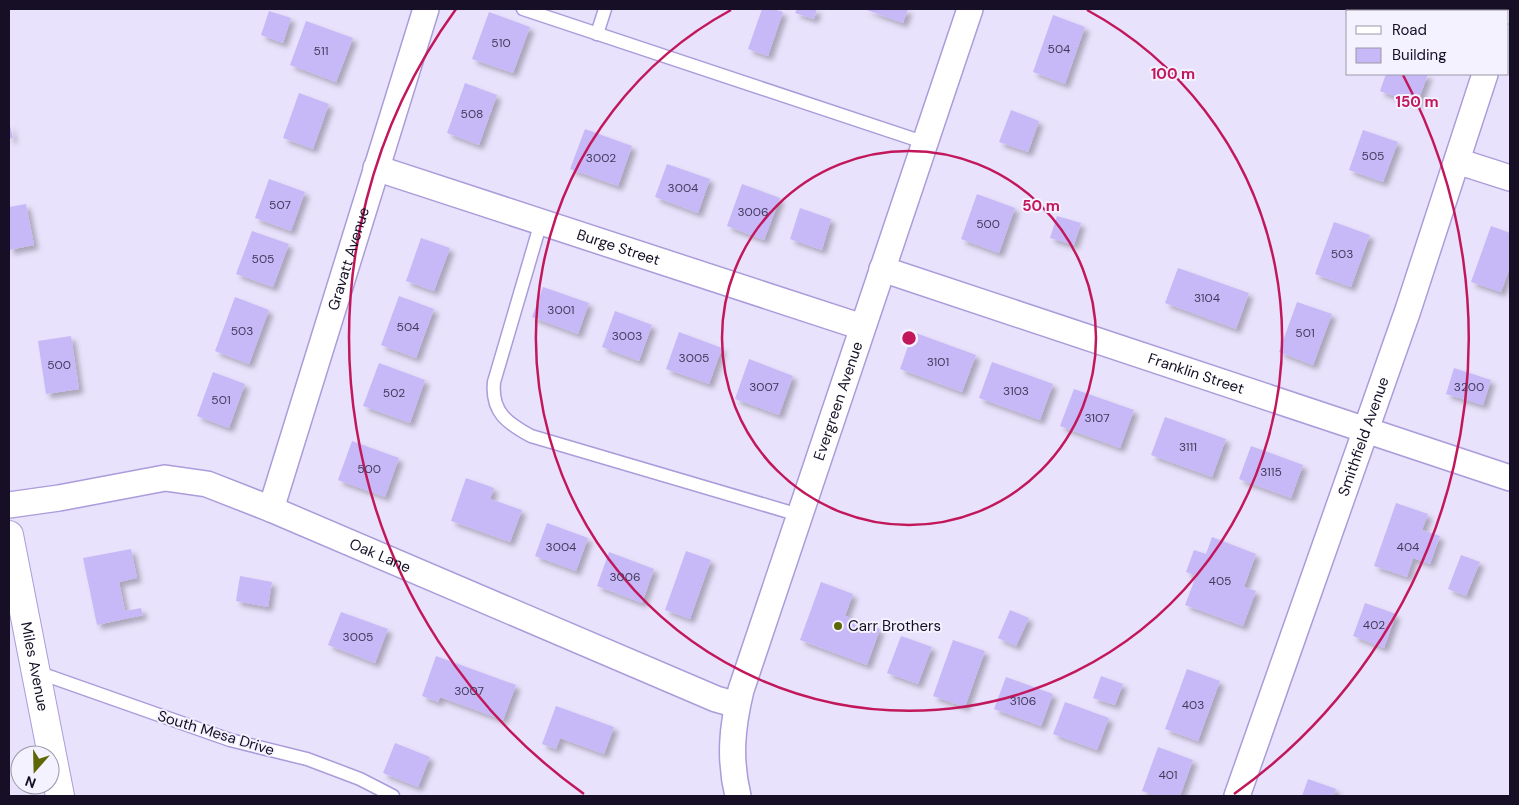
<svg xmlns="http://www.w3.org/2000/svg" width="1519" height="805" viewBox="0 0 1519 805" font-family="'DM Sans',sans-serif">
<style>
.building{fill:#c7b8f7;filter:url(#shadow)}
.lines{fill:none;stroke-linecap:round;stroke-linejoin:round}
.lane-casing{stroke:#ab9cda;stroke-width:15}
.street-casing{stroke:#ab9cda;stroke-width:28}
.secondary-casing{stroke:#ab9cda;stroke-width:30}
.lane{stroke:#fff;stroke-width:12}
.street{stroke:#fff;stroke-width:25}
.secondary{stroke:#fff;stroke-width:28}
.ring{fill:none;stroke:#c2185b;stroke-width:2.5}
.poi-dot{fill:#5e6606;stroke:#f4f2ff;stroke-width:2}
.labels{text-anchor:middle;dominant-baseline:central;stroke-width:4;stroke-linejoin:round;paint-order:stroke}
.number-label{font-size:12px;fill:#42395a}
.street-label{font-size:15px;fill:#160f25;stroke:#f4f2ff}
.poi-label{font-size:15px;fill:#160f25;stroke:#f4f2ff;text-anchor:start}
.centre{fill:#c2185b;stroke:#f4f2ff;stroke-width:2.5}
.ring-label{font-size:15px;text-anchor:middle;font-weight:bold;fill:#c2185b;stroke:#f4f2ff;stroke-width:4;stroke-linejoin:round;paint-order:stroke}
</style>
<defs>
<filter id="shadow"><feDropShadow dx="4.5" dy="4.5" stdDeviation="2.5" flood-color="#0004"/></filter>
</defs>
<rect width="100%" height="100%" fill="#e8e2fc"/>
<g class="building">
<path d="M762 9H773L783 12 768 56 748 49Z"/>
<path d="M797 9H817L814 19 795 13Z"/>
<path d="M864 9H908L903 23Z"/>
<path d="M269 11 291 18 283 43 261 35Z"/>
<path d="M489 12 530 27 513 73 472 59Z"/>
<path d="M1053 15 1085 27 1065 84 1033 72Z"/>
<path d="M306 21 353 38 336 82 290 65Z"/>
<path d="M1386 74H1428L1417 104 1380 91Z"/>
<path d="M465 83 497 95 479 145 447 133Z"/>
<path d="M299 93 329 104 313 149 283 138Z"/>
<path d="M1011 110 1039 121 1028 152 999 142Z"/>
<path d="M9 122 13 138 9 139Z"/>
<path d="M585 129 632 146 618 186 570 169Z"/>
<path d="M1363 130 1398 142 1383 182 1349 170Z"/>
<path d="M667 164 710 179 698 213 655 197Z"/>
<path d="M269 179 305 192 291 231 255 218Z"/>
<path d="M742 184 780 198 764 240 727 226Z"/>
<path d="M977 194 1015 208 999 253 961 239Z"/>
<path d="M26 204 34 245 9 250V207Z"/>
<path d="M800 208 831 219 822 250 790 239Z"/>
<path d="M1057 216 1081 223 1074 245 1050 238Z"/>
<path d="M1334 222 1370 235 1351 287 1315 274Z"/>
<path d="M1491 226 1510 233V267L1501 292 1471 282Z"/>
<path d="M252 231 289 244 273 287 236 274Z"/>
<path d="M421 238 450 248 434 291 406 281Z"/>
<path d="M1178 268 1249 293 1236 329 1165 303Z"/>
<path d="M543 287 589 303 578 334 532 317Z"/>
<path d="M399 296 434 309 416 358 381 345Z"/>
<path d="M235 297 269 310 249 364 215 351Z"/>
<path d="M1297 302 1332 314 1313 365 1279 352Z"/>
<path d="M615 311 652 325 639 361 602 347Z"/>
<path d="M679 332 722 348 709 384 666 369Z"/>
<path d="M913 332 976 355 962 392 900 369Z"/>
<path d="M71 336 79 389 46 394 38 341Z"/>
<path d="M749 359 793 376 779 415 735 399Z"/>
<path d="M992 362 1053 384 1040 420 979 398Z"/>
<path d="M379 363 425 380 410 423 363 406Z"/>
<path d="M1454 368 1491 380 1483 405 1446 394Z"/>
<path d="M213 372 245 384 229 428 197 416Z"/>
<path d="M1074 389 1134 410 1120 448 1060 426Z"/>
<path d="M1165 417 1226 439 1212 477 1151 455Z"/>
<path d="M352 441 399 458 385 497 338 480Z"/>
<path d="M1251 446 1303 465 1291 498 1239 479Z"/>
<path d="M466 478 494 488 490 499 522 510 510 542 451 521Z"/>
<path d="M1396 503 1428 514 1422 530 1440 536 1430 564 1413 558 1407 577 1374 566Z"/>
<path d="M547 523 588 538 576 571 535 556Z"/>
<path d="M1212 537 1256 554 1244 587 1256 591 1243 626 1185 605 1196 576 1186 572 1194 550 1206 554Z"/>
<path d="M131 549 137 578 119 582 125 611 141 608 143 615 97 625 83 558Z"/>
<path d="M686 551 711 560 690 619 665 610Z"/>
<path d="M609 552 654 569 642 603 597 586Z"/>
<path d="M1461 555 1480 562 1466 596 1448 589Z"/>
<path d="M240 576 272 582 268 607 236 601Z"/>
<path d="M821 582 853 594 845 616 880 629 867 665 800 640Z"/>
<path d="M1365 603 1396 614 1384 648 1353 636Z"/>
<path d="M1010 610 1029 618 1016 646 998 638Z"/>
<path d="M341 612 388 629 375 663 328 645Z"/>
<path d="M901 636 932 647 918 684 887 673Z"/>
<path d="M953 640 985 651 965 707 933 696Z"/>
<path d="M436 656 516 685 503 720 440 697 438 702 422 696Z"/>
<path d="M1187 669 1220 681 1198 741 1165 729Z"/>
<path d="M1101 676 1123 684 1115 705 1093 698Z"/>
<path d="M1006 677 1053 694 1041 726 994 709Z"/>
<path d="M1065 702 1109 718 1097 750 1053 734Z"/>
<path d="M556 706 614 727 604 754 560 738 556 749 542 744Z"/>
<path d="M395 743 430 757 418 787 383 773Z"/>
<path d="M1158 747 1193 760 1180 796H1157L1142 791Z"/>
<path d="M1308 779 1336 789 1334 796H1302Z"/>
</g>
<g class="lines">
<g class="lane-casing">
<g id="lane">
<path d="M523 9 926 143"/>
<path d="M1488 9 1493 11"/>
<path d="M597 34 605 9"/>
<path d="M541 222 494 382C491 412 507 423 531 436L799 515"/>
<path d="M37 672 230 740 307 759 360 779 393 796"/>
</g>
</g>
<g class="street-casing">
<g id="street">
<path d="M1506 11V9"/>
<path d="M1457 161 1510 178"/>
<path id="s1" d="M376 168 862 327"/>
<path id="s2" d="M882 269 1510 478"/>
<path id="s3" d="M9 505 59 498 165 478 207 484 271 509 716 699 737 705"/>
<path id="s4" d="M271 509 426 9"/>
<path id="s5" d="M738 796C729 759 732 727 741 690L970 9"/>
<path id="s6" d="M1237 796 1408 310 1485 74"/>
</g>
</g>
<g class="secondary-casing">
<g id="secondary">
<path id="s7" d="M9 535 60 796"/>
</g>
</g>
<use href="#lane" class="lane"/>
<use href="#street" class="street"/>
<use href="#secondary" class="secondary"/>
</g>
<g class="ring">
<circle cx="909" cy="338" r="187"/>
<path d="M1087 10A373 373 0 1 1 731 10"/>
<path d="M584 794A560 560 0 0 1 456 9M1403 75A560 560 0 0 1 1234 794"/>
</g>
<circle class="poi-dot" cx="838" cy="626" r="5"/>
<g class="labels">
<g class="number-label">
<text x="501" y="43">510</text>
<text x="1059" y="49">504</text>
<text x="321" y="51">511</text>
<text x="472" y="114">508</text>
<text x="1373" y="156">505</text>
<text x="601" y="158">3002</text>
<text x="683" y="188">3004</text>
<text x="280" y="205">507</text>
<text x="753" y="212">3006</text>
<text x="988" y="224">500</text>
<text x="1342" y="254">503</text>
<text x="263" y="259">505</text>
<text x="1207" y="298">3104</text>
<text x="561" y="310">3001</text>
<text x="408" y="327">504</text>
<text x="242" y="331">503</text>
<text x="1305" y="333">501</text>
<text x="627" y="336">3003</text>
<text x="694" y="358">3005</text>
<text x="938" y="362">3101</text>
<text x="59" y="365">500</text>
<text x="764" y="387">3007</text>
<text x="1469" y="387">3200</text>
<text x="1016" y="391">3103</text>
<text x="394" y="393">502</text>
<text x="221" y="400">501</text>
<text x="1097" y="418">3107</text>
<text x="1188" y="447">3111</text>
<text x="369" y="469">500</text>
<text x="1271" y="472">3115</text>
<text x="561" y="547">3004</text>
<text x="1408" y="547">404</text>
<text x="625" y="577">3006</text>
<text x="1220" y="581">405</text>
<text x="1374" y="625">402</text>
<text x="358" y="637">3005</text>
<text x="469" y="691">3007</text>
<text x="1023" y="701">3106</text>
<text x="1193" y="705">403</text>
<text x="1168" y="775">401</text>
</g>
<g class="street-label">
<text stroke="none"><textPath href="#s1" startOffset="255">Burge Street</textPath></text>
<text stroke="none"><textPath href="#s4" startOffset="262">Gravatt Avenue</textPath></text>
<text stroke="none"><textPath href="#s2" startOffset="331">Franklin Street</textPath></text>
<text stroke="none"><textPath href="#s5" startOffset="412">Evergreen Avenue</textPath></text>
<text stroke="none"><textPath href="#s6" startOffset="381">Smithfield Avenue</textPath></text>
<text stroke="none"><textPath href="#s3" startOffset="388">Oak Lane</textPath></text>
<text stroke="none"><textPath href="#s7" startOffset="134">Miles Avenue</textPath></text>
<text transform="translate(216 733) rotate(17)">South Mesa Drive</text>
</g>
<g class="poi-label">
<text x="848" y="626">Carr Brothers</text>
</g>
</g>
<circle cx="909" cy="338" r="8" class="centre"/>
<g class="ring-label">
<text x="1173" y="79">100 m</text>
<text x="1417" y="107">150 m</text>
<text x="1041" y="211">50 m</text>
</g>
<rect width="1519" height="805" fill="none" stroke="#160f25" stroke-width="20"/>
<rect x="1346" y="10" width="162" height="65" fill="#f4f2ff" stroke="#9b97a8"/>
<rect x="1356" y="26" width="25" height="8" fill="#ffffff" stroke="#9b97a8"/>
<text x="1392" y="35" font-size="15" fill="#160f25">Road</text>
<rect x="1356" y="48" width="25" height="15" fill="#c7b8f7" stroke="#9b97a8"/>
<text x="1392" y="60" font-size="15" fill="#160f25">Building</text>
<g transform="translate(35 770) rotate(200)"><circle r="24" fill="#f4f2ff" stroke="#9b97a8"/>
<path d="M0-4L9 19L0 12L-9 19Z" fill="#5e6606"/>
<text y="-8" font-size="14" font-weight="bold" text-anchor="middle" fill="#160f25">N</text>
</g>
</svg>
